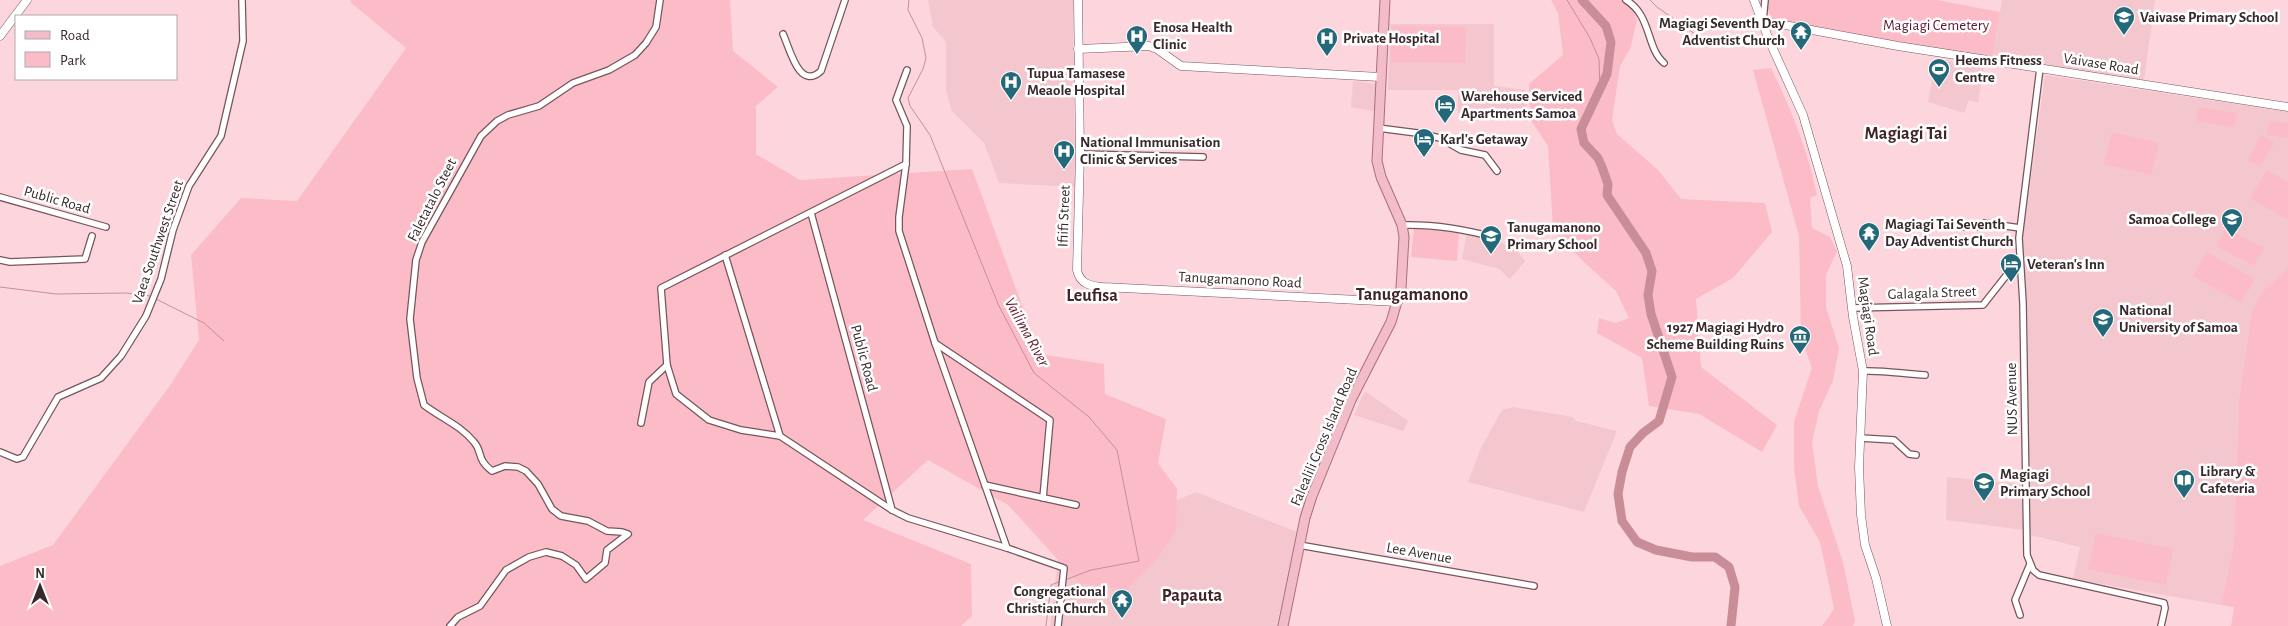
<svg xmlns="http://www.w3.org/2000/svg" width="2288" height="626" viewBox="0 0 2288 626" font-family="'Alegreya Sans',sans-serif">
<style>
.built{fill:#f4c7ce}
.green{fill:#fbbcc7}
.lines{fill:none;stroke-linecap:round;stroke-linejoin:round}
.stream{stroke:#c98d98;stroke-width:1}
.river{stroke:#c98d98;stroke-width:9}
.street-casing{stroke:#76565b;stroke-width:8}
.secondary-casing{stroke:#76565b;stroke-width:9}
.primary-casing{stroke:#ab6d79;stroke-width:11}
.street{stroke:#fff;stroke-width:5.5}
.secondary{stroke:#fff;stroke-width:8}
.primary{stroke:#f2bdc8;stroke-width:9}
.labels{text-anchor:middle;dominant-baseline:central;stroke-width:5;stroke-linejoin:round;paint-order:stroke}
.poi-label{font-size:15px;font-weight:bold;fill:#37292c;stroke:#fff;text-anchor:start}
.park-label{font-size:15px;fill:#5f162c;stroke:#fff}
.street-label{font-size:15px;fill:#37292c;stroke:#fff}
.water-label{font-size:16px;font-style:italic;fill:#621a2f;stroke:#fff}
.quarter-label{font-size:18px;font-weight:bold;fill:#40242a;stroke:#fff}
</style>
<rect width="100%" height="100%" fill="#fdd6dd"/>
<g class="built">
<path d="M928 0H1073L1075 187 999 183 984 143 952 111 946 91V42L933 27Z"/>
<path d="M2002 0H2155L2144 80 1992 59Z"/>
<path d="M1390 24H1494V86L1526 90 1527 114 1458 113V90H1388Z"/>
<path d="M1936 59 1984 66 1978 103 1969 100 1964 113 1928 102Z"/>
<path d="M2045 75 2288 112V268L2263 291 2252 310 2239 398 2234 543 2221 605 2073 579 2080 547 2026 534 2028 508V323L2023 237Z"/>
<path d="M1353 81 1376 84 1378 86 1377 112 1351 107Z"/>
<path d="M1467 232 1502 243 1517 251 1525 261 1510 279 1499 269 1462 259Z"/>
<path d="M1365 391 1408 421 1403 431 1354 415Z"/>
<path d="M1513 407 1573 417 1576 421 1617 431 1584 512 1468 482 1481 448 1502 410Z"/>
<path d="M1947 477 2020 484 2024 530 1946 520Z"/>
<path d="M1196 492 1297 532 1279 626H1050L1059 551Z"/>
</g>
<g class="green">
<path d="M351 0H730L733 51 778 87 756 106V154L800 180 972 169 1040 354 1104 364 1105 394 1166 419 1158 463 1177 489 1176 532 1154 563 1127 590 1079 583 1008 505 928 460 863 520 971 564 972 616 961 626H0V566L53 545 171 384 199 340 191 255 241 198 297 201 406 48 350 2Z"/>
<path d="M1551 0H1628L1637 20 1630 49 1620 66 1612 120 1617 134 1658 170 1681 199 1765 203 1772 232 1733 278 1696 299 1701 367 1777 425 1762 452 1699 414 1649 406 1642 358 1597 333 1599 318 1615 323 1629 318 1616 291 1585 263 1553 230 1548 146 1530 119 1529 84 1563 55 1558 13Z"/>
<path d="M1769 0H1937L2000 12 1992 59 1777 22C1768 15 1767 11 1769 0Z"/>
<path d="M1392 26 1466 27 1465 63 1391 62Z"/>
<path d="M1771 68C1791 109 1808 150 1817 195L1810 198 1812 228 1830 237 1837 251 1826 275V307L1839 348 1833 381 1819 411 1812 443 1818 486 1843 562 1855 621 1853 626H1822L1834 609 1820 542 1799 506 1794 468V421L1812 368 1801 338 1799 236 1753 70Z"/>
<path d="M2198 107 2237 113 2235 127 2196 121Z"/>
<path d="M2269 121 2288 124V138L2267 135Z"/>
<path d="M2112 132 2159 143 2151 175 2104 164Z"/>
<path d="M2261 135 2274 142 2260 167 2248 160Z"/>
<path d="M2267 170 2288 182V220L2250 198Z"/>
<path d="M2226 228 2264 248 2254 266 2216 246Z"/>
<path d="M1414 229 1459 232 1457 261 1411 257Z"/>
<path d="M2207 252 2255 279 2241 303 2193 276Z"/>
<path d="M2288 268V626H2231L2234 607 2221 605 2234 543 2239 398 2252 310 2263 291Z"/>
<path d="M2096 533 2173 549 2166 585 2088 569Z"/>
</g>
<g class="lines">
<g class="stream">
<path d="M909 0 908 10 922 38 926 58 923 69 908 98 910 106 930 135 998 304 1034 373 1089 417 1117 450 1139 561 1091 570 1065 580"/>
<path d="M1567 0 1590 38 1599 59 1600 88"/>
<path d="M1650 0 1657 7 1706 42"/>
<path d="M0 287 56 294 126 293 150 296"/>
<path d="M156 299 204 323 224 341"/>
<path d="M1046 626 1051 585 1061 581"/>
</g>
<path class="river" d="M1582 0 1606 26 1611 42 1607 74 1581 129 1584 143 1598 158 1602 167 1608 184 1607 195 1646 253 1652 271 1648 295 1651 314 1672 377 1659 421 1643 433 1630 447 1622 472 1618 494 1622 521 1637 542 1656 550 1692 557H1715L1729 567 1735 587 1731 626"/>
<g class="street-casing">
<g id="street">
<path d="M1626 0C1652 16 1646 48 1664 63"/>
<path d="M1763 21 1765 0"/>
<path d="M783 34C790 49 799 91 821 71L845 0"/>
<path d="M2040 68 2019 238 2023 303 2027 555 2033 570 2039 575 2164 603 2165 608 2161 626"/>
<path d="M907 70 896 100 907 126 906 164 899 217V231L935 343 1007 548"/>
<path d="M1378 128 1417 133 1440 138 1461 150 1485 155 1497 171"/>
<path d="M1080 154 1203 157"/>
<path d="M906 164 661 288 667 365 676 394 709 420 741 430 780 436 892 510 908 518 1007 548 1064 568 1058 626"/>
<path d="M0 197 106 227"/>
<path d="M811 213 892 510"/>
<path d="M1402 225C1436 224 1466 230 1498 238"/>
<path d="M1961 227H1976L1985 223 2020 228"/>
<path d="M725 255 780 436"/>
<path d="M0 260 10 262 85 259 92 236"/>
<path d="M1852 308 1983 305 2020 258"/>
<path d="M935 343 1050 420 1043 498"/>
<path d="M1863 371C1884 370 1904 374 1925 375"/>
<path d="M641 423 649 382 667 365"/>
<path d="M1860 438 1894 440 1909 454 1916 455"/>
<path d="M0 452 17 459 23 457 58 397 101 378 121 356 146 316 161 279 173 230 189 186 221 136 243 41 242 0"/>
<path d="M985 485 1076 505"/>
<path d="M1299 545 1534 586"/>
<path d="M2020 615 2015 600 2030 564"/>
<path d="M450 626 458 617 480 606 506 570 529 557 546 552 562 556 576 565 586 579 605 563 607 550 628 534 622 532 607 531 588 521 561 516 552 509 538 484 526 471 518 467 505 466 492 471C476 459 483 452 474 442 460 425 441 418 424 405L417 378 410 319 416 260 422 242 481 136 497 121 508 115 539 106 573 83 609 70 635 55 646 43 656 27 660 0"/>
</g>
</g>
<g class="secondary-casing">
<g id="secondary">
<path d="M1078 0 1080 154 1077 270C1080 284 1090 286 1103 287L1398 302"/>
<path d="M1754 0 1769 40 1803 115 1847 266 1853 317 1863 371 1859 467 1861 515 1865 545 1876 578 1887 626"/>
<path d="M1763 21 1898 46 2288 107"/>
<path d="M0 36 27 0"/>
<path d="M1078 49 1149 46 1157 49 1181 66 1380 77"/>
</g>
</g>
<g class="primary-casing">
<path id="primary" d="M1283 626 1305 518 1312 496 1351 400 1391 322 1401 288 1404 237 1402 225 1381 177 1377 161 1385 0"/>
</g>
<use href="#street" class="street"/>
<use href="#secondary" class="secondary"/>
<use href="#primary" class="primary"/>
</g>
<defs>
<g id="school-pin" transform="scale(1.125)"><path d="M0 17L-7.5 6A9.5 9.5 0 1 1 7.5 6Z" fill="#24697a" stroke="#fff"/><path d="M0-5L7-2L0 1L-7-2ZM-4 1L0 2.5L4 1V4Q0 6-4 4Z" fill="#fff"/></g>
<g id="temple-pin" transform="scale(1.125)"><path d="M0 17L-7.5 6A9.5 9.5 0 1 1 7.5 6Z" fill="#24697a" stroke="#fff"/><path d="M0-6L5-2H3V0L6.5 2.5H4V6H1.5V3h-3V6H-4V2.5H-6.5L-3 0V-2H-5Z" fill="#fff"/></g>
<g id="hospital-pin" transform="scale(1.125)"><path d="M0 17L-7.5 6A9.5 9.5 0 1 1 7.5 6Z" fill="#24697a" stroke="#fff"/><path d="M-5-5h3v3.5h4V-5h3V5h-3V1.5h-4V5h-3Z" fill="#fff"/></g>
<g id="stadium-pin" transform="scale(1.125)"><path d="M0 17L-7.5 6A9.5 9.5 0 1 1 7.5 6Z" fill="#24697a" stroke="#fff"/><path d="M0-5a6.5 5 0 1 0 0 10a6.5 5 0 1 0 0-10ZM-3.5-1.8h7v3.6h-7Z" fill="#fff"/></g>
<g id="hotel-pin" transform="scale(1.125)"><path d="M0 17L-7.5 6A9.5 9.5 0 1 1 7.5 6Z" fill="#24697a" stroke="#fff"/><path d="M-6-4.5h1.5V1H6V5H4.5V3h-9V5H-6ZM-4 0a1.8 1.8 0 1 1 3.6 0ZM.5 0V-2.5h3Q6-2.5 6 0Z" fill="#fff"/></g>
<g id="university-pin" transform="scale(1.125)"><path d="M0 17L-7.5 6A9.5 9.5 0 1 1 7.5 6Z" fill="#24697a" stroke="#fff"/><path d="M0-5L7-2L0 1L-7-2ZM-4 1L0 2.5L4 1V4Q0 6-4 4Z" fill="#fff"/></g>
<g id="museum-pin" transform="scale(1.125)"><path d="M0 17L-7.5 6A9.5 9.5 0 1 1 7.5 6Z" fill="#24697a" stroke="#fff"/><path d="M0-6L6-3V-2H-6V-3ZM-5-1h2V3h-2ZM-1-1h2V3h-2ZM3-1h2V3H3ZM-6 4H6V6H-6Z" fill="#fff"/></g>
<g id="library-pin" transform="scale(1.125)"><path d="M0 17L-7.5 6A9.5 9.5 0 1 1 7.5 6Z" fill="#24697a" stroke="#fff"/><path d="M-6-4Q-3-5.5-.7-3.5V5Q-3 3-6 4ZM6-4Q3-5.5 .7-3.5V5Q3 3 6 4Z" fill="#fff"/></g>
</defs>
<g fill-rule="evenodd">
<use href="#school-pin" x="2124" y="17"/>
<use href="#temple-pin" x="1801" y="32"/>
<use href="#hospital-pin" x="1137" y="36"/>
<use href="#hospital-pin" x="1327" y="38"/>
<use href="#stadium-pin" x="1939" y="69"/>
<use href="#hospital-pin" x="1011" y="82"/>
<use href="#hotel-pin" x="1445" y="105"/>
<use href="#hotel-pin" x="1424" y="139"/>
<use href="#hospital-pin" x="1064" y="151"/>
<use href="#school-pin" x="2232" y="219"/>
<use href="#temple-pin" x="1869" y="233"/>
<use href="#school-pin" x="1491" y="236"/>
<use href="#hotel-pin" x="2011" y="264"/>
<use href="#university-pin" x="2103" y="319"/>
<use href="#museum-pin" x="1800" y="336"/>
<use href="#library-pin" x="2184" y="480"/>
<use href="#school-pin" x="1984" y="483"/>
<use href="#temple-pin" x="1122" y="600"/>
</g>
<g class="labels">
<g class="poi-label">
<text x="2140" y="17">Vaivase Primary School</text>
<text x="1785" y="23" text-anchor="end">Magiagi Seventh Day<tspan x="1785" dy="17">Adventist Church</tspan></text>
<text x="1153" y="27">Enosa Health<tspan x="1153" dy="17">Clinic</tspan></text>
<text x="1343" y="38">Private Hospital</text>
<text x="1955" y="60">Heems Fitness<tspan x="1955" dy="17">Centre</tspan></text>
<text x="1027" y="73">Tupua Tamasese<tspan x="1027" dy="17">Meaole Hospital</tspan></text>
<text x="1461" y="96">Warehouse Serviced<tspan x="1461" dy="17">Apartments Samoa</tspan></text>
<text x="1440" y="139">Karl's Getaway</text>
<text x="1080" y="142">National Immunisation<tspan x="1080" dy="17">Clinic &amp; Services</tspan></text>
<text x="2216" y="219" text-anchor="end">Samoa College</text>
<text x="1885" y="224">Magiagi Tai Seventh<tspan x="1885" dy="17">Day Adventist Church</tspan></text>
<text x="1507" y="227">Tanugamanono<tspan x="1507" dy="17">Primary School</tspan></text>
<text x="2027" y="264">Veteran's Inn</text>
<text x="2119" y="310">National<tspan x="2119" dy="17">University of Samoa</tspan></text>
<text x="1784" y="327" text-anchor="end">1927 Magiagi Hydro<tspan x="1784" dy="17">Scheme Building Ruins</tspan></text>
<text x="2200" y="471">Library &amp;<tspan x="2200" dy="17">Cafeteria</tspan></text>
<text x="2000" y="474">Magiagi<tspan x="2000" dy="17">Primary School</tspan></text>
<text x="1106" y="591" text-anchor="end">Congregational<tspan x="1106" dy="17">Christian Church</tspan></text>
</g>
<g class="park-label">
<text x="1936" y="25">Magiagi Cemetery</text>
</g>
<g class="street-label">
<text transform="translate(2101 64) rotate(9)">Vaivase Road</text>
<text transform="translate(57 200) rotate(16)">Public Road</text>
<text transform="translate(432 200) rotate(-63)">Faletatalo Steet</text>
<text transform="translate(1064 216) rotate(-88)">Ifiifi Street</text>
<text transform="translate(158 242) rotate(-71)">Vaea Southwest Street</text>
<text transform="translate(1240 280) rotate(3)">Tanugamanono Road</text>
<text transform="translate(1932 293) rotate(-2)">Galagala Street</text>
<text transform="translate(1868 316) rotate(82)">Magiagi Road</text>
<text transform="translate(864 358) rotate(75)">Public Road</text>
<text transform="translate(2012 399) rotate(-91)">NUS Avenue</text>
<text transform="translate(1324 437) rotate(-67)">Falealili Cross Island Road</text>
<text transform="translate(1419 553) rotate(10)">Lee Avenue</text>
</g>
<g class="water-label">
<text transform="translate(1027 332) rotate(61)">Vailima River</text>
</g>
<g class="quarter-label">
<text x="1906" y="134">Magiagi Tai</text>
<text x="1412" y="295">Tanugamanono</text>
<text x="1092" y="296">Leufisa</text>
<text x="1192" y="596">Papauta</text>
</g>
</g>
<rect x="15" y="15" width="162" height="65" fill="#ffffff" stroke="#afa9ab"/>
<rect x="25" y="31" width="25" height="8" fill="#f2bdc8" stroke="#afa9ab"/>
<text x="60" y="40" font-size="15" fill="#37292c">Road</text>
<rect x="25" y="52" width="25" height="15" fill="#fbbcc7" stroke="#afa9ab"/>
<text x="60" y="65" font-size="15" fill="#37292c">Park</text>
<g transform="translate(40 586)" stroke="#ffffff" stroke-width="4" paint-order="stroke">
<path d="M0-4L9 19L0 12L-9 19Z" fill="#37292c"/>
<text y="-8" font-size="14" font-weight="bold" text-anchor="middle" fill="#37292c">N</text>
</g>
</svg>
